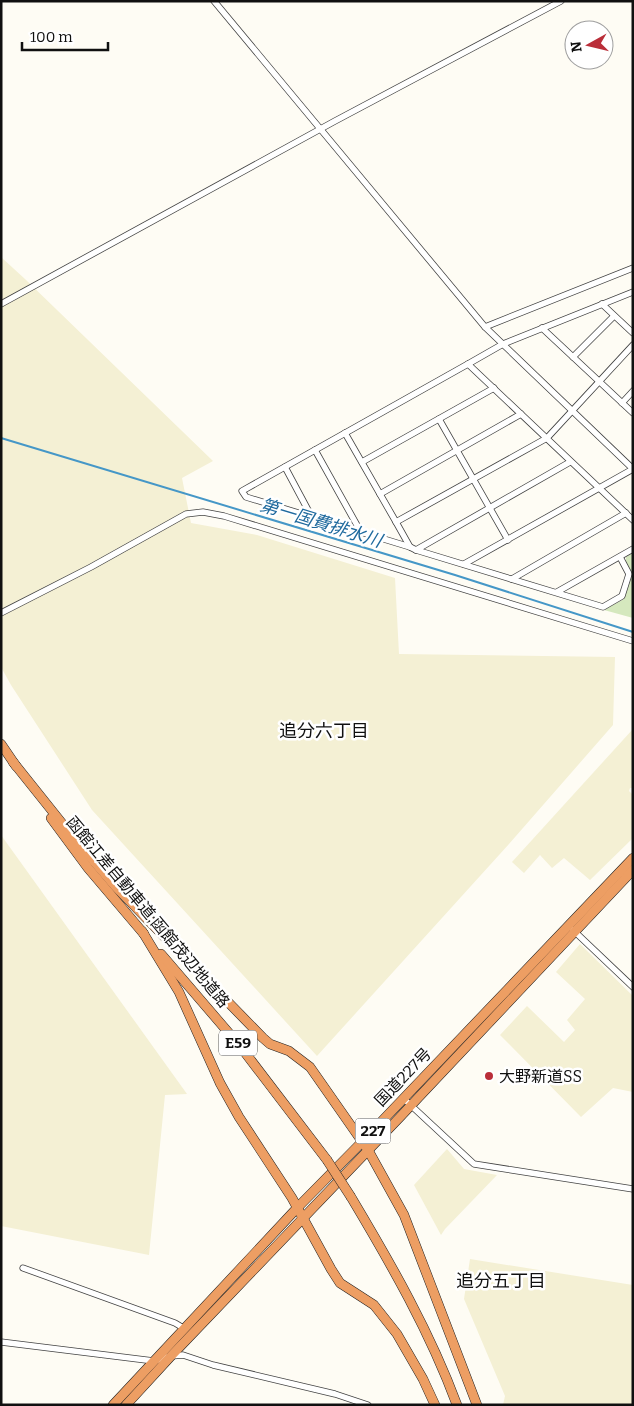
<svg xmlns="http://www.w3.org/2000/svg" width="634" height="1406" viewBox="0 0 634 1406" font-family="Bitter,'Noto Sans JP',serif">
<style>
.farmland{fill:#f4f0d4}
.green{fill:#d5e8be}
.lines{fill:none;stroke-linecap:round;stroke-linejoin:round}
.stream{stroke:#4597c7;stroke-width:2}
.minor-casing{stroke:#434343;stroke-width:7}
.highway-casing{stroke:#212121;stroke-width:10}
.minor{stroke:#fff;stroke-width:5.5}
.highway{stroke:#ed9e63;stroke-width:9}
.highway-bridge-casing{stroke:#212121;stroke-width:10;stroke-linecap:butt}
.highway-bridge{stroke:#ed9e63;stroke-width:9}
.poi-dot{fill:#ba2e39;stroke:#fff;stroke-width:2}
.labels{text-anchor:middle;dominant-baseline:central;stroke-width:5;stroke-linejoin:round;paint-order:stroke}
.shield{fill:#fff;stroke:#585858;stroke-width:1}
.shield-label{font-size:15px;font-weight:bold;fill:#101010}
.street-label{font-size:16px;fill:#101010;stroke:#fff}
.poi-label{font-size:16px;fill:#101010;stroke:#fff;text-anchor:start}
.water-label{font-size:18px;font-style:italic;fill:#1e699d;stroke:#fff}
.neighbourhood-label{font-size:18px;fill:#101010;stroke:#fff}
</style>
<rect width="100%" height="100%" fill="#fefcf4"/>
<g class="farmland">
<path d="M1 257 25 279 213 461 182 478 191 523 257 535 395 578 399 654 615 657 613 725 509 844 317 1056 92 810 11 685 1 667Z"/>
<path d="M633 729V788H630L629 791 633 795V838L590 880 564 858 552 868 540 855 524 873 512 862Z"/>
<path d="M1 835 187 1094 165 1095 149 1255 1 1226Z"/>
<path d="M580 944 633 996V1092L613 1088 581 1117 500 1035 527 1006 564 1042 575 1030 567 1020 585 999 556 972Z"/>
<path d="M447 1149 464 1169 497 1175 445 1229 441 1235 414 1185Z"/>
<path d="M470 1259 633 1285V1405H503L505 1396 464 1299Z"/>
</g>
<path class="green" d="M633 553V618L604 610 624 599 632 573 626 561V557Z"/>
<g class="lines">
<path class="stream" d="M1 438 455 575 633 632"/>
<g class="minor-casing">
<g id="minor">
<path d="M214 1 485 327 633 469"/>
<path d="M633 292 503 344 468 364 633 520"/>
<path d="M1 304 335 121 561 1"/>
<path d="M602 304 633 333"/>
<path d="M485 327 633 268"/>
<path d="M542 328 633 413"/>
<path d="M573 357 614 316"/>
<path d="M622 403 633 391"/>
<path d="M439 419 508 540"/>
<path d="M345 433 396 522"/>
<path d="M315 450 358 527V531"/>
<path d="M362 462 494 388"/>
<path d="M285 467 308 510V516"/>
<path d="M380 494 521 414"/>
<path d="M410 547 246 497 242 491 468 364"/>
<path d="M416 550 570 462"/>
<path d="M620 557 629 574 622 596 603 607 416 550 410 547 396 522 547 438 633 345"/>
<path d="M464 564 633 469"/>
<path d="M512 579 626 513"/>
<path d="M557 592 633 549"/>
<path d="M1 613 91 567 186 514 203 512 224 516 633 641"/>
<path d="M573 930 633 987"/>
<path d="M403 1098 474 1164 633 1189"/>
<path d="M23 1268 175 1323 185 1329"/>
<path d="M1 1342 154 1361 171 1356 183 1355 213 1365 335 1394 368 1405"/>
</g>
</g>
<g class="highway-casing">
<g id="highway">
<path d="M1 744 16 766"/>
<path d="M13 762 73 837 115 886 263 1038 270 1044 289 1051 310 1067 368 1150 404 1215 477 1405"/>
<path d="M51 818 88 868 144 934"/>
<path d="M142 931 179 992 220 1083 239 1117 292 1198 331 1269 340 1283 374 1305 397 1334 423 1379 435 1405"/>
<path d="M161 954 240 1046 327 1160"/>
<path d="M351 1197C391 1264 430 1332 457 1405"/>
<path d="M113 1405 298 1207 362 1142 633 858"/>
<path d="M126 1405 171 1356 400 1117 633 870"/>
</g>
</g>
<use href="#minor" class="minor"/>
<use href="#highway" class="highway"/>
<g class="highway-bridge-casing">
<path id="highway-bridge" d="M327 1160 351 1197"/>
</g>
<use href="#highway-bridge" class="highway-bridge"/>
</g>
<circle class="poi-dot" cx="489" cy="1076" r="5"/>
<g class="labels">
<g class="shield">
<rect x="219" y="1030.5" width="38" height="25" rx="4"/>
<rect x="355.5" y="1118.5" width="35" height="25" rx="4"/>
</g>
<g class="shield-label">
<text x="238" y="1043">E59</text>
<text x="373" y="1131">227</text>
</g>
<g class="street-label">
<text transform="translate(148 912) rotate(50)">函館江差自動車道;函館茂辺地道路</text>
<text transform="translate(403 1077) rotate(-46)">国道227号</text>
</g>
<g class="poi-label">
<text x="499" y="1076">大野新道SS</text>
</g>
<g class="water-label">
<text transform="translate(321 523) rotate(17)">第一国費排水川</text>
</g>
<g class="neighbourhood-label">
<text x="324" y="731">追分六丁目</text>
<text x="501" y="1281">追分五丁目</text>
</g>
</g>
<rect width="634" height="1406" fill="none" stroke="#101010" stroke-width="5"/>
<g transform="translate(589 45) rotate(262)"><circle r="24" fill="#ffffff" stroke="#9f9f9f"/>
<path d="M0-4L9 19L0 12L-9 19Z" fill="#ba2e39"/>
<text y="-8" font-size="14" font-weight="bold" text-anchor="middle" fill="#101010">N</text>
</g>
<path d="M22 42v8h86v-8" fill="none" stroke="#101010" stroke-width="2.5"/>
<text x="30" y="42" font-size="15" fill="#101010" stroke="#ffffff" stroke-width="4" paint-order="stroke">100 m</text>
</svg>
